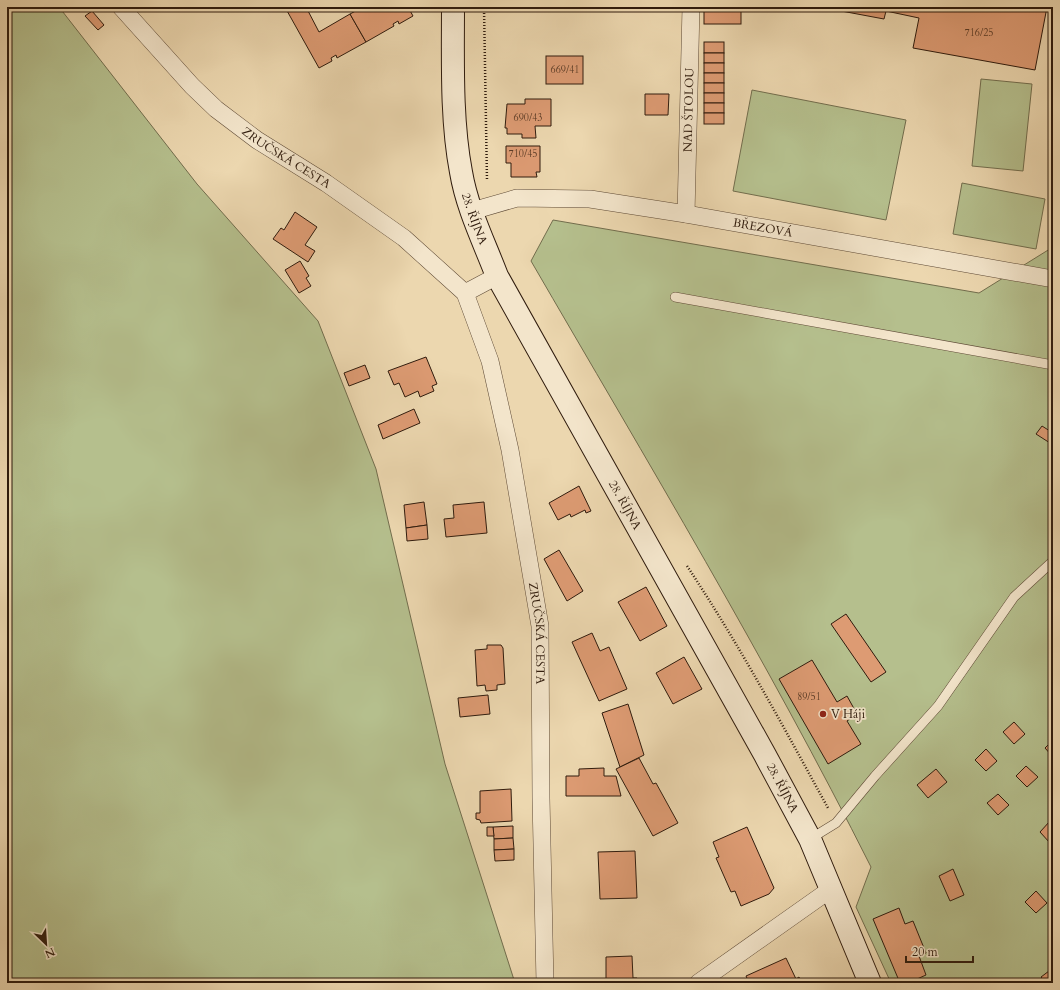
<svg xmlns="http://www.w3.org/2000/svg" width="1060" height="990" viewBox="0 0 1060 990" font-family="Cardo,serif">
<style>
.green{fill:#b5bf8d;stroke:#726d4d}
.building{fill:#dd9b73;stroke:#2f1b0d}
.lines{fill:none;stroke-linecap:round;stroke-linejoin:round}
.lane-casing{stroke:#5e4a36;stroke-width:10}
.street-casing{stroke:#5e4a36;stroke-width:18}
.secondary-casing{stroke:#2f1b0d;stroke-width:24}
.path{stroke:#2f1b0d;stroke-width:2.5;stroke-dasharray:1 2;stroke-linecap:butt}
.lane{stroke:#f3e5cb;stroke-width:9}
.street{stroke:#f3e5cb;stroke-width:17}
.secondary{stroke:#f3e5cb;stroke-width:22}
.poi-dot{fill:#8f2418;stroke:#f3e5cb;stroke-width:1.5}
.labels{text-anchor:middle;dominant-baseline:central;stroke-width:3.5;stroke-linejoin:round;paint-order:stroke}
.number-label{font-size:10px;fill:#5a3b26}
.street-label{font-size:12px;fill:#2f1b0d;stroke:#f3e5cb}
.poi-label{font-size:12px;fill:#2f1b0d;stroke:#f3e5cb;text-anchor:start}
</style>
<rect width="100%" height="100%" fill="#ecd7af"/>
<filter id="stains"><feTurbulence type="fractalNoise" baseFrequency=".005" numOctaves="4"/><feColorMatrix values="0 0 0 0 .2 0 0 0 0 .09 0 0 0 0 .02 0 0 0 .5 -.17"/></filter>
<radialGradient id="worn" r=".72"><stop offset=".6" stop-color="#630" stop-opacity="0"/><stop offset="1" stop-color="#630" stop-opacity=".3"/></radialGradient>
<g class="green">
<path d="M7 7H59L197 184 318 321 376 469 445 764 515 983H7Z"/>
<path d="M981 79 1032 84 1023 171 972 166Z"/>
<path d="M752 90 906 120 886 220 733 191Z"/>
<path d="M962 183 1045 199 1036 249 953 234Z"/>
<path d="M553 220 979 293 1053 247V983H891L856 907 871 867C767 660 647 461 531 261Z"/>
</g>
<g class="building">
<path d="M291 7H306L319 32 350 14 366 42 337 58 336 55 331 58 332 61 319 68 286 9Z"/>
<path d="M363 7H408L413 16 399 24 398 21 393 24 394 26 366 42 350 14Z"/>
<rect x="704" y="7" width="37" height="17"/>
<path d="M820 7H1047L1035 70 913 48 919 18 886 11 884 19Z"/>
<path d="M92 11 104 25 98 30 85 16Z"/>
<rect x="704" y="42" width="20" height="11"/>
<rect x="704" y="53" width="20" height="10"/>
<rect x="546" y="56" width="37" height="28"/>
<rect x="704" y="63" width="20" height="10"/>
<rect x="704" y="73" width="20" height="10"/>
<rect x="704" y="83" width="20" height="10"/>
<rect x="704" y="93" width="20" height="10"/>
<path d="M645 94H669L668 115H645Z"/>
<path d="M525 99H551V126H535L536 138H522V134H507V128H505L507 104H525Z"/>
<rect x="704" y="103" width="20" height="10"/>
<rect x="704" y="113" width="20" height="11"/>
<path d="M506 146H540V172H536L537 177H511V163H506Z"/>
<path d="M295 212 317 227 305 245 315 251 308 262 273 239 281 228 284 230Z"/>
<path d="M300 261 309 276 306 278 311 286 299 293 285 270Z"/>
<path d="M426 357 437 384 432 386 434 391 420 397 418 391 405 397 399 383 394 385 388 371Z"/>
<path d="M365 365 370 378 349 386 344 373Z"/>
<path d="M414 409 420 423 383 439 378 425Z"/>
<path d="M1042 426 1053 433V438L1050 443 1036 434Z"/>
<path d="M579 486 591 511 586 513 585 510 571 517 570 514 558 520 549 503Z"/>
<path d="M424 502 427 525 406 528 404 505Z"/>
<path d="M484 502 487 533 446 537 444 519 454 518 453 505Z"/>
<path d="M427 525 428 539 407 541 406 528Z"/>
<path d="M559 550 583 591 567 601 544 559Z"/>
<path d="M646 587 667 626 640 641 618 602Z"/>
<path d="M846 614 886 672 871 682 831 624Z"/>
<path d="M592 633 600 651 609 647 627 689 599 701 572 642Z"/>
<path d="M487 645H501L503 648 505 684 497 685V690L486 691 485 685 477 686 475 650 487 649Z"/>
<path d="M684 657 702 689 673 704 656 673Z"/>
<path d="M812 660 837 702 847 696 857 714 847 721 861 744 828 764 779 679Z"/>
<path d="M488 695 490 714 460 717 458 698Z"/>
<path d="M628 704 644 755 620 767 602 713Z"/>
<path d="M1014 722 1025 734 1014 744 1003 732Z"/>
<path d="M1053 740V757L1045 748Z"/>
<path d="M986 749 997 761 986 771 975 760Z"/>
<path d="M639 758 653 784 656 783 678 823 653 836 616 769Z"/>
<path d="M1026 766 1038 777 1027 787 1016 776Z"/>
<path d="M604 768V776H616L621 796H566V776H579V769Z"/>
<path d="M936 769 947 782 928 798 917 785Z"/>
<path d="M511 789 512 821 481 823 480 820 476 819V813H480V791Z"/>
<path d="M998 794 1009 805 998 815 987 803Z"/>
<path d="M1050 821 1053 824V841L1050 843 1040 832Z"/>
<path d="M513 826V838L494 839 493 827Z"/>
<path d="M487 827H493L494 836H487Z"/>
<path d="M747 827 774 888 769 894 741 906 735 891 731 892 716 858 719 857 713 842Z"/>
<path d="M513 838 514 849 494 850V839Z"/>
<path d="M514 849V860L495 861 494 850Z"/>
<path d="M635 851 637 898 600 899 598 852Z"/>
<path d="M953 869 964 895 950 901 939 876Z"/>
<path d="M1036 891 1047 903 1036 913 1025 902Z"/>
<path d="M899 908 905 924 913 921 926 953 919 956 926 975 908 983H900L873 919Z"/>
<path d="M632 956 633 978H637V983H602V979H606V957Z"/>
<path d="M786 958 796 979 799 977 802 983H749L746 976Z"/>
<path d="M1053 968V983H1046L1041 977Z"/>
</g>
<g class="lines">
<g class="lane-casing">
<g id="lane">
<path d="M675 297 1053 365"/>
<path d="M810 839 836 823 875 776 938 706 1014 597 1053 561"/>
</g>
</g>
<g class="street-casing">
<g id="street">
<path id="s1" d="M121 7 192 86 216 109 257 140 326 183 404 238 465 293 490 361 510 450 540 626 541 798 545 983"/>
<path id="s2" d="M472 211 517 198 590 199 686 214 1053 279"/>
<path id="s3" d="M686 214 691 7"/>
<path d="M465 293 497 276"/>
<path d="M698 983 831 889"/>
</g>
</g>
<g class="secondary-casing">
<g id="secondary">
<path id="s4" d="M453 7C453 60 451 120 461 172 467 208 484 242 497 276L765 755 810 839 870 983"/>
</g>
</g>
<g class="path">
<path d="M484 7 487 181"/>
<path d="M687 566C739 644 783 726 828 808"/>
</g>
<use href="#lane" class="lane"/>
<use href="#street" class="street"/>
<use href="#secondary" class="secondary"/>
</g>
<circle class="poi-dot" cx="823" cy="714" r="4"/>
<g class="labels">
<g class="number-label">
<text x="979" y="33">716/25</text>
<text x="565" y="70">669/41</text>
<text x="528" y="118">690/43</text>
<text x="523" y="154">710/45</text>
<text x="809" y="697">89/51</text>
</g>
<g class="street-label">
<text stroke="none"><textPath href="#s3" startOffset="104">NAD ŠTOLOU</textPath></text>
<text stroke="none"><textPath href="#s1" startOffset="225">ZRUČSKÁ CESTA</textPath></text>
<text stroke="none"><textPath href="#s4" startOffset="214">28. ŘÍJNA</textPath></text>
<text stroke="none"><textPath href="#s2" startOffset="295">BŘEZOVÁ</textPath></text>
<text stroke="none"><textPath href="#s4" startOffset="538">28. ŘÍJNA</textPath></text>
<text stroke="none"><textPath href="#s1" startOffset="799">ZRUČSKÁ CESTA</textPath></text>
<text stroke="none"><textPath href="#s4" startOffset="862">28. ŘÍJNA</textPath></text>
</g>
<g class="poi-label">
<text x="831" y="714">V Háji</text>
</g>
</g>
<rect width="1060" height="990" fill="none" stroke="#ecd7af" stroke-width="24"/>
<rect x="8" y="8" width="1044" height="974" fill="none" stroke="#2f1b0d" stroke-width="2"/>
<rect x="12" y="12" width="1036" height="966" fill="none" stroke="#2f1b0d"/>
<g transform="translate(46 944) rotate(155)" stroke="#f3e5cb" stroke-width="3" paint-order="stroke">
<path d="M0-3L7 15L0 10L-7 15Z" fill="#2f1b0d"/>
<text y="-6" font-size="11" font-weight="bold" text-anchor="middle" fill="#2f1b0d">N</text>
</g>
<path d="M906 956v6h67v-6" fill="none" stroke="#2f1b0d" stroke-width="2"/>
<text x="912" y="956" font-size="12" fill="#2f1b0d" stroke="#f3e5cb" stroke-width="3" paint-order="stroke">20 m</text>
<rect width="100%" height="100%" filter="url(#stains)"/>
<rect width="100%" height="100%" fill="url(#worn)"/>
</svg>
